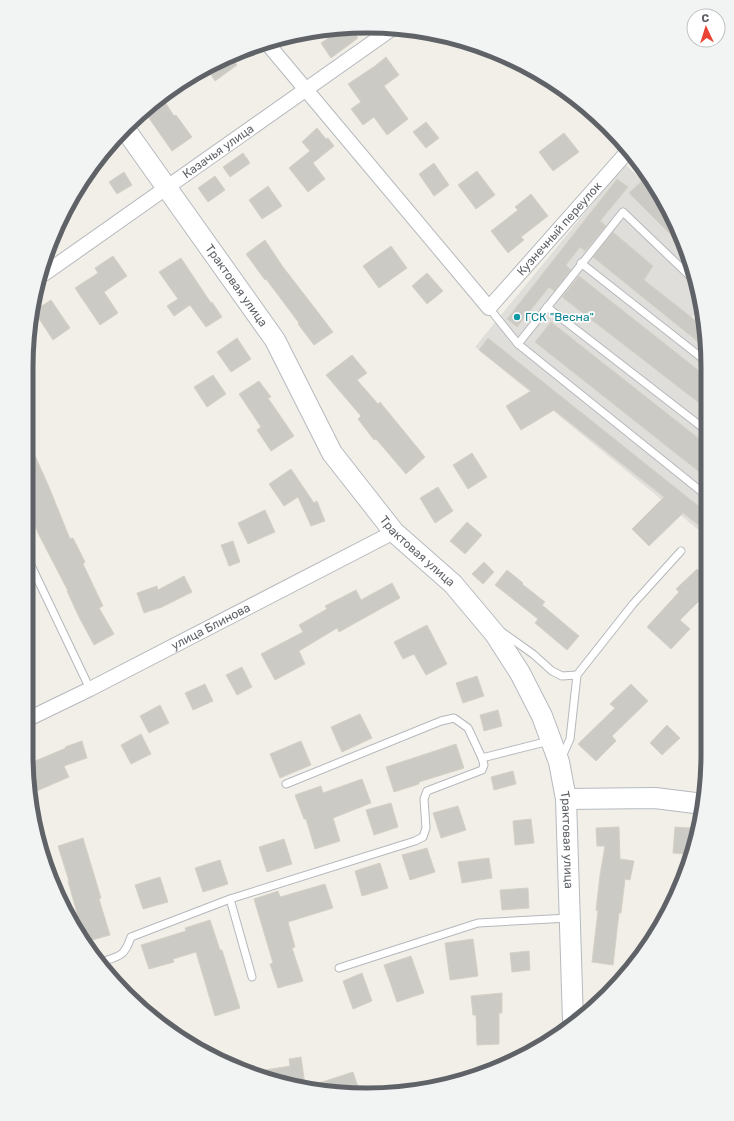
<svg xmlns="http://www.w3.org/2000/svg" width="734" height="1121" viewBox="0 0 734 1121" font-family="Rubik,sans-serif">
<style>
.industrial{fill:#e0deda}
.building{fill:#cccac5;stroke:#d6d1c6}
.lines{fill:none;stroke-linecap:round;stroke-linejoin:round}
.lane-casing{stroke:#b5b8bc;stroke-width:9}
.street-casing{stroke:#b5b8bc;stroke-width:16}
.secondary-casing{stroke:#b6babf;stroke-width:22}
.lane{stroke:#fff;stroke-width:7}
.street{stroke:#fff;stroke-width:14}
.secondary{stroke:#fff;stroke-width:20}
.culture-dot{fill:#0f9aa8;stroke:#fff;stroke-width:1.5}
.labels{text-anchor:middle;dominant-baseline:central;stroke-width:3.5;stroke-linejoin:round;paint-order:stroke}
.street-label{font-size:12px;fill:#5f6368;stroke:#fff}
.culture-label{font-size:12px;fill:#0d838f;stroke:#fff;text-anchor:start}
.rim{fill:none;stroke:#5f6368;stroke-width:5}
</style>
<rect width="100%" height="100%" fill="#f1efe8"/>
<path class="industrial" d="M625 164 665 203 673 216 696 279 701 308 691 318 705 329 707 345 706 536 475 347Z"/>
<g class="building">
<path d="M345 27H350L358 38 331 58 321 43Z"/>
<path d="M230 56 237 65 215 81 206 67 216 61Z"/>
<path d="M386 57 399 75 384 86 408 119 387 135 374 117 363 125 351 109 361 102 348 84 375 66Z"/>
<path d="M161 96 174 116 176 115 192 137 172 151 144 111Z"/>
<path d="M426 122 439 138 426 148 413 132Z"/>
<path d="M317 128 326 139 328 138 334 146 313 163 325 179 308 192 289 168 310 151 302 142Z"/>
<path d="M564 133 579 152 553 171 539 152Z"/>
<path d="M243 153 250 163 230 177 223 167Z"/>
<path d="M434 163 449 185 434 196 419 174Z"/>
<path d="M477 171 495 195 476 209 458 185Z"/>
<path d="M124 172 132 185 117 194 109 182Z"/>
<path d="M215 176 225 190 208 202 198 188Z"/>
<path d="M617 179 628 187 600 221 606 226 585 251 580 247 566 265 571 270 554 291 549 287 517 327 507 319Z"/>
<path d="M644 179 660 196 673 216 685 249 629 193Z"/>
<path d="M268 186 282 206 262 219 249 200Z"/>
<path d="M531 194 548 216 521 237 524 240 508 253 491 231 518 210 515 207Z"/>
<path d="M613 232 653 266 644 280 705 328 707 349 593 257Z"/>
<path d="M265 240 283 267 317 311 333 332 314 345 298 324 299 323 266 279 265 280 246 254Z"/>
<path d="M391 246 407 268 379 288 363 266Z"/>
<path d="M113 256 127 276 104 292 118 313 100 325 75 288 98 273 95 268Z"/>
<path d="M181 258 211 303 212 302 222 317 206 327 190 305 174 316 167 306 178 299 159 272Z"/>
<path d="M427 273 443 291 427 304 412 286Z"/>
<path d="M579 276 707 377V409L562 297Z"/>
<path d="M51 300 70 328 53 340 34 311Z"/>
<path d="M551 322 707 445V478L535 342Z"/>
<path d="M237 338 251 359 231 372 217 352Z"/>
<path d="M488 338 706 512V531L683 513 649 546 632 529 664 497 554 410 521 430 506 406 531 391 479 350Z"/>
<path d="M352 355 367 373 357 380 378 404 380 402 425 457 406 474 376 439 374 440 358 419 361 416 326 375Z"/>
<path d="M213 375 226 394 207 407 194 387Z"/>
<path d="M259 381 271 397 268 398 294 436 271 451 257 430 261 427 239 394Z"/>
<path d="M28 440 49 487 70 539 73 538 85 562 83 564 103 606 99 608 114 634 94 645 79 617 67 591H68L38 533 28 507Z"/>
<path d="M472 453 487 477 468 489 453 465Z"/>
<path d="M291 469 314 503 317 501 325 521 311 526 298 497 284 506 269 484Z"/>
<path d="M438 487 453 511 435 523 420 498Z"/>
<path d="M265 510 275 532 248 544 238 523Z"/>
<path d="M467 522 482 535 465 554 450 541Z"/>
<path d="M233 541 240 562 229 566 221 545Z"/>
<path d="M484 562 494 572 483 584 472 574Z"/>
<path d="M697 569 706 579V594L680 620 690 629 671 649 647 627 679 592 676 589Z"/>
<path d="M507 570 523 583 522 584 545 602 542 605 579 636 567 650 535 623 538 619 495 585Z"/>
<path d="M184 576 192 592 162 607 144 613 137 593 157 586 158 590Z"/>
<path d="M392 583 400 598 339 632 337 628 299 651 305 664 275 680 261 654 303 632 299 625 327 609 325 606 356 590 361 600Z"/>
<path d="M427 625 447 664 426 675 414 654 403 659 394 642Z"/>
<path d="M242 667 252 687 237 695 226 675Z"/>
<path d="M477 676 484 696 463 703 456 683Z"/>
<path d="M205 684 213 701 193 710 185 693Z"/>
<path d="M631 684 648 701 612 736 616 741 596 761 578 744 615 708 610 704Z"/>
<path d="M160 705 169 723 149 733 140 716Z"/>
<path d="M498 710 502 726 484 731 480 715Z"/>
<path d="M360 714 372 738 342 752 331 727Z"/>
<path d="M667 725 680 738 662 755 650 743Z"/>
<path d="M141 734 151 754 131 764 121 745Z"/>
<path d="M82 741 87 758 64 766 69 777 32 793 28 764 66 748 65 747Z"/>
<path d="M301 741 311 765 280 778 270 754Z"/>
<path d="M456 744 464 768 419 782V784L394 792 386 767Z"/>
<path d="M513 771 516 784 494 790 491 777Z"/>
<path d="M362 779 371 803 333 818 340 841 315 849 306 819H304L295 795 321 786 323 793Z"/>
<path d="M391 803 398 827 374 835 366 810Z"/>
<path d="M458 806 466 830 441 838 433 813Z"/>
<path d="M531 819 534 843 515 845 513 821Z"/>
<path d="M619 827 620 859 634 861 630 880 625 879 621 913H619L613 965 592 962 598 911 596 910 600 875 605 846H597L596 828Z"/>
<path d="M675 827 691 828 690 848 688 854 673 853Z"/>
<path d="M83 838 101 898 99 899 110 935 85 942 68 881H69L58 846Z"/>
<path d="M284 839 292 864 267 872 259 847Z"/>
<path d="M427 848 435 872 410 880 402 855Z"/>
<path d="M489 858 492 878 462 883 458 862Z"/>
<path d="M220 860 228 884 203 892 195 868Z"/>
<path d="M380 863 388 888 362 896 355 871Z"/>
<path d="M160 877 168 902 143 909 135 885Z"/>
<path d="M325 884 333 908 288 922 295 947 292 948 303 981 278 988 270 964 273 963 254 899 278 891 280 897Z"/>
<path d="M528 888 529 908 502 910 500 890Z"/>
<path d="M210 920 220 950H222L240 1008 215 1016 196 952 173 959 174 962 149 969 141 945 186 931 185 928Z"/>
<path d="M473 939 478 976 450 980 445 943Z"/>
<path d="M529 951 530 970 512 972 510 953Z"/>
<path d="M411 956 424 993 397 1002 384 965Z"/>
<path d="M362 973 372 1001 353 1009 343 981Z"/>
<path d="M502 993V1013H499V1044L477 1045 476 1015H473L471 996Z"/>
<path d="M301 1057 305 1085 252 1073V1072L290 1066 289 1059Z"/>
<path d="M353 1072 360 1093 344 1094 310 1086Z"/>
</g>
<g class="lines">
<g class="lane-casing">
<g id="lane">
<path d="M581 263 707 362"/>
<path d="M547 307 707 431"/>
<path d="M489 308 518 344 707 496"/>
<path d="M518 344 623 212 695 281"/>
<path d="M27 557 90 689"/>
<path d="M502 632 533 654 552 671 562 676 577 675"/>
<path d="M561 759 570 739 577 675 633 604 681 551"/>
<path d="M286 784 441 721 454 718 468 728 482 758 549 741"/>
<path d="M230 899 252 977"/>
<path d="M101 962C120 956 124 957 131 937L230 899 415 841 423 837 426 828 424 799 427 791 482 770 484 765 482 758"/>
<path d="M339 968 478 923 569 918"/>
</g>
</g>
<g class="street-casing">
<g id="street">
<path id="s1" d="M266 42 489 308 629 150"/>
<path id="s2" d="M44 274 393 28"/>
<path id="s3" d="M26 720 90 689 394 532"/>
</g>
</g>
<g class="secondary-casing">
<g id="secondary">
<path id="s4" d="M125 129 275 340 332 453 394 532 453 584 495 634 520 673 542 716 559 762 566 799 573 1021"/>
<path d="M566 799 655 798 703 804"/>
</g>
</g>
<use href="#lane" class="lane"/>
<use href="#street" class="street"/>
<use href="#secondary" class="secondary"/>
</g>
<circle class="culture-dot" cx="517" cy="317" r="4"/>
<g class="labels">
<g class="street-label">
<text stroke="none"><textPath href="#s2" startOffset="213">Казачья улица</textPath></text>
<text stroke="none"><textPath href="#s1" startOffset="453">Кузнечный переулок</textPath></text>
<text stroke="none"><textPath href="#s4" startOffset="192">Трактовая улица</textPath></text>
<text stroke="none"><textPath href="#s4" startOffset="516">Трактовая улица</textPath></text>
<text stroke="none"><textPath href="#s3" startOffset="207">улица Блинова</textPath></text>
<text stroke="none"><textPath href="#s4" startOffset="852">Трактовая улица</textPath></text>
</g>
<g class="culture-label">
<text x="525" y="317">ГСК "Весна"</text>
</g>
</g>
<path d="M0 0H734V1121H0ZM367 33H367A334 334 0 0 1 701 367V754A334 334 0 0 1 367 1088H367A334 334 0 0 1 33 754V367A334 334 0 0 1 367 33Z" fill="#f2f3f3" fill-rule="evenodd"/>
<path class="rim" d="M367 33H367A334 334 0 0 1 701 367V754A334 334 0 0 1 367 1088H367A334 334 0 0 1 33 754V367A334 334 0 0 1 367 33Z"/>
<g transform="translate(706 28) rotate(356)"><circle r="19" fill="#ffffff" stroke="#bfc1c3"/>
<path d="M0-3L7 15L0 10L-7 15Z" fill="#ea4335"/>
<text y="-6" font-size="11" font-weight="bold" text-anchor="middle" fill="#5f6368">С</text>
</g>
</svg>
